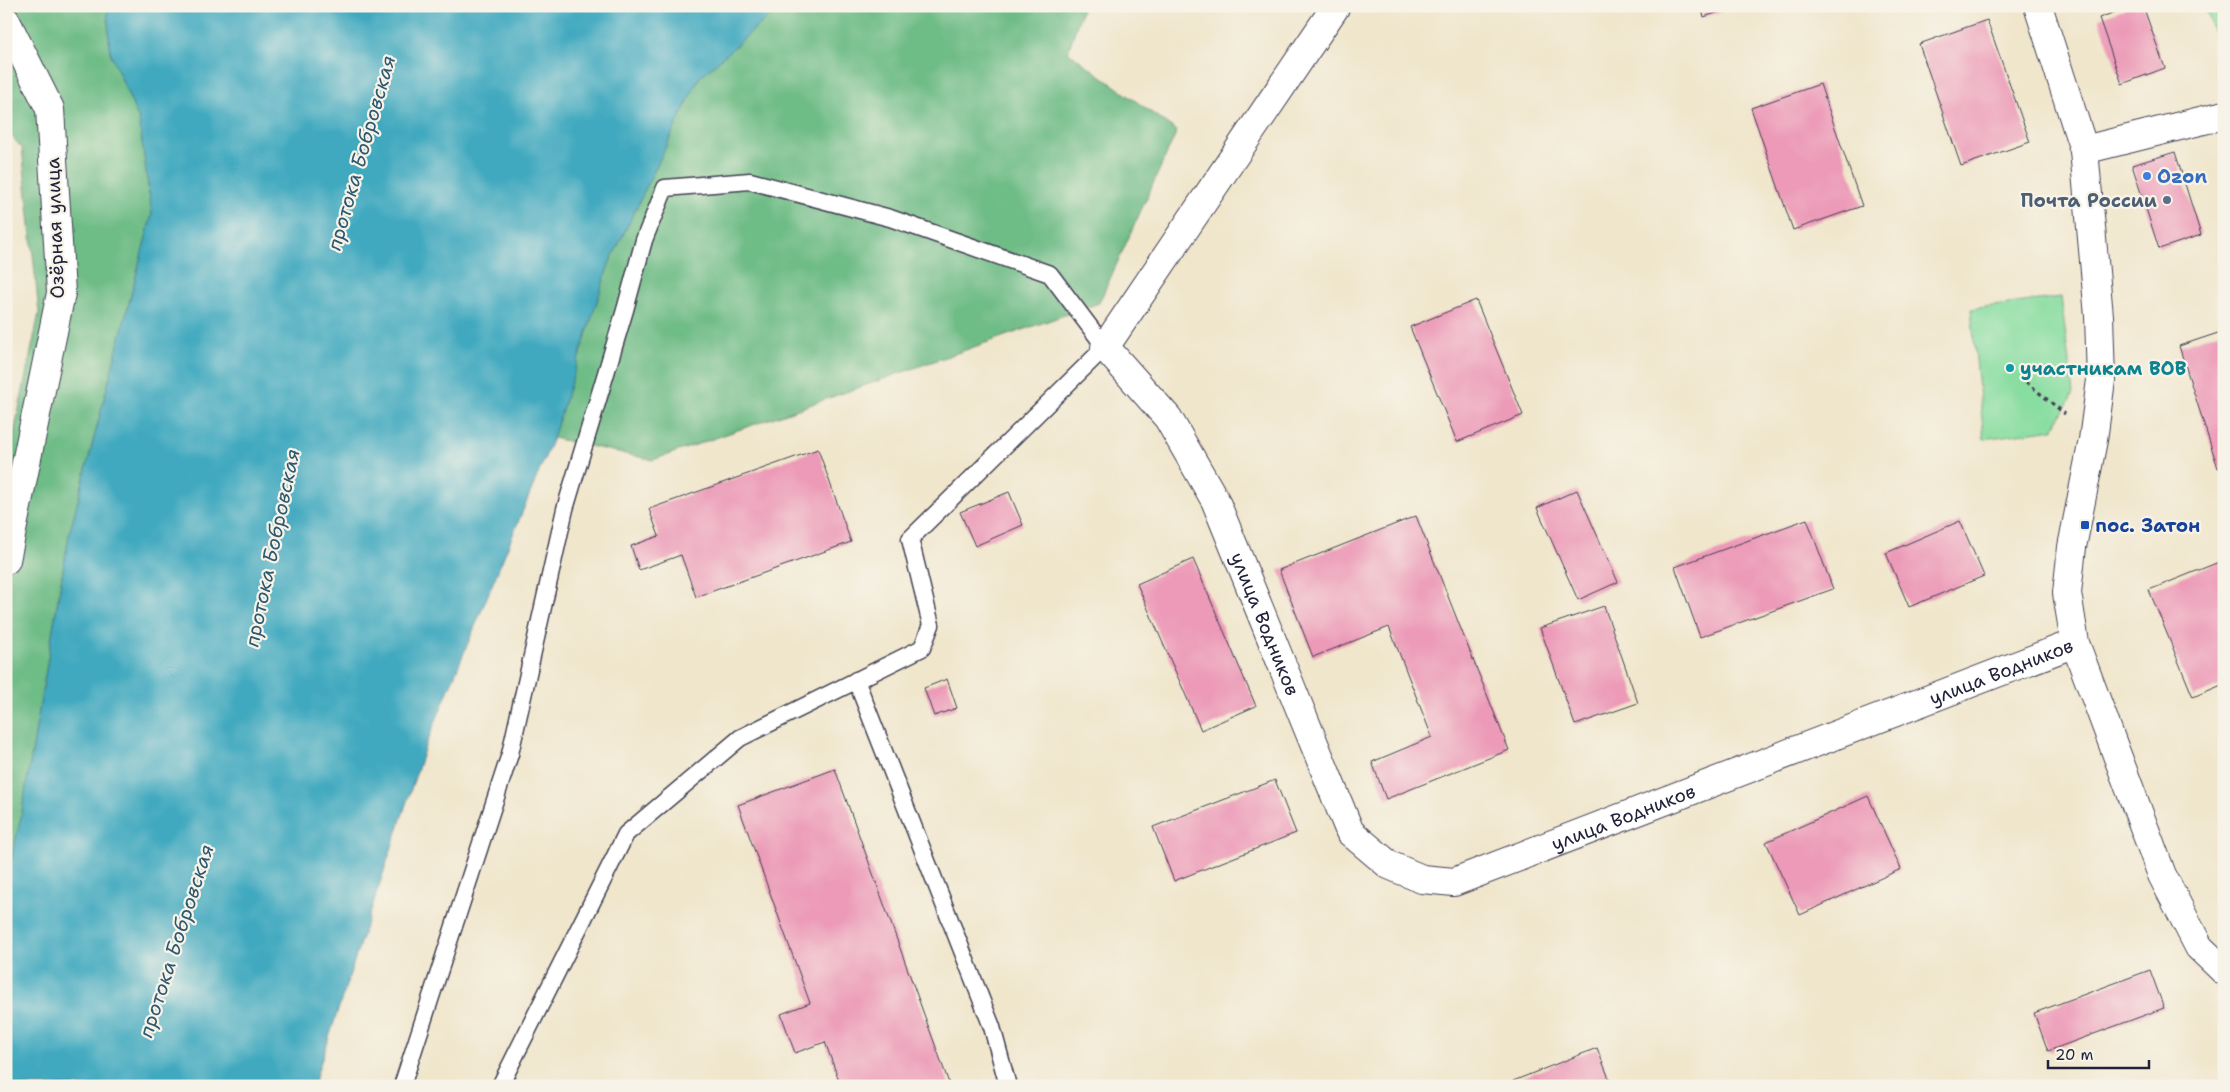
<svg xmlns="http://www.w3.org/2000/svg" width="2230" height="1092" viewBox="0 0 2230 1092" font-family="'Shantell Sans',sans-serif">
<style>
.green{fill:#88dda0;stroke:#55806e}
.forest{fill:#6ebc86;stroke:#486f60}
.water{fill:#3fa9bf;stroke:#30667d}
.building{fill:#ec9ab7}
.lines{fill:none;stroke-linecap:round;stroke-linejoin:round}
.service-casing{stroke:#413f51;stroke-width:19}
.minor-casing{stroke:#413f51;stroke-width:30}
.tertiary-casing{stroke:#413f51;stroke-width:30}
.path{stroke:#413f51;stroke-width:3;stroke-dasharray:4 4;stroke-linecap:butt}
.service{stroke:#fff;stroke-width:16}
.minor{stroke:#fff;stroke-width:28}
.tertiary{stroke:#fff;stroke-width:28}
.shop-dot{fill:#3f7fe0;stroke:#f7f3e8;stroke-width:2}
.service-dot{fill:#5c6f8a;stroke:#f7f3e8;stroke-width:2}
.culture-dot{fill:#0f9aa8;stroke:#f7f3e8;stroke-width:2}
.transit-dot{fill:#1a4fb4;stroke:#f7f3e8;stroke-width:2}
.labels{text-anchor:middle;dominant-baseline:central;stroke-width:4.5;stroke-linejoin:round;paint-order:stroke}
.shop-label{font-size:19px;font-weight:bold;fill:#366cbe;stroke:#f7f3e8;text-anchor:start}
.service-label{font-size:19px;font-weight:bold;fill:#4e5e75;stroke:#f7f3e8;text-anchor:end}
.street-label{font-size:19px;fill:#22223b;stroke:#f7f3e8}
.culture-label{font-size:19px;font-weight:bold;fill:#0d838f;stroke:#f7f3e8;text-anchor:start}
.transit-label{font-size:19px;font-weight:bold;fill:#164399;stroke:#f7f3e8;text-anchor:start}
.water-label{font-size:20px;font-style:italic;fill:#2e5870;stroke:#f7f3e8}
</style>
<rect width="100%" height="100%" fill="#f7f3e8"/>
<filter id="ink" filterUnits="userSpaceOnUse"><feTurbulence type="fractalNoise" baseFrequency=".02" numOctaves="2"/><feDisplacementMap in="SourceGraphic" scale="10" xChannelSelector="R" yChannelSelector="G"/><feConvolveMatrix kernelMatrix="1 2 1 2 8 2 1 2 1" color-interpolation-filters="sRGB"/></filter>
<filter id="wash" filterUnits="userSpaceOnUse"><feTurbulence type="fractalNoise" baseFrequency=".0096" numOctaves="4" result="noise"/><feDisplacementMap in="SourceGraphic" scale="20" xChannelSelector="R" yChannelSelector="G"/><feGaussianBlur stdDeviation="1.12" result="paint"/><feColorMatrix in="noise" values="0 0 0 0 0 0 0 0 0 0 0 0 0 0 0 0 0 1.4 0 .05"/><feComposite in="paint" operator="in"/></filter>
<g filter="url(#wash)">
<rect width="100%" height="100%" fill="#f0e6cc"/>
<g class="green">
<path d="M2205 6H2224V63Z"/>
<path d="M2061 297 2073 394 2053 429 1984 439 1971 309Z"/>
</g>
<g class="forest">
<path d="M6 6H107L110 52 139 120 152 214 69 535 21 817 6 880V471L39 313 22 148 6 130Z"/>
<path d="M776 6H1083L1068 52 1177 131 1099 303 653 460 553 438 609 264 699 78 775 11Z"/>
</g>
<path class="water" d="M107 6H776L775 11 699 78 609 264 553 438 425 747 313 1086H6V880L21 817 69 535 152 214 139 120 110 52Z"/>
<g id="blocks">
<g class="building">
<path d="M1701 6H1734V7L1704 17Z"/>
<path d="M2131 6H2143L2165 68 2122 84 2099 18Z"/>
<path d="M1987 20 2030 142 1961 166 1919 44Z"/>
<path d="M1820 84 1862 206 1793 230 1751 108Z"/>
<path d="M2175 152 2201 235 2159 249 2132 165Z"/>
<path d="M1476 300 1523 415 1457 442 1410 327Z"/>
<path d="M2224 331V466L2218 468 2179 346Z"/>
<path d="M818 449 851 542 696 597 681 555 639 570 631 546 659 536 649 509Z"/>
<path d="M1577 490 1618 582 1578 600 1537 508Z"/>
<path d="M1009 492 1023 525 975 546 960 512Z"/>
<path d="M1416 516 1509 750 1386 799 1372 762 1432 737 1389 627 1313 657 1279 570Z"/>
<path d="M1807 519 1833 589 1700 637 1675 567Z"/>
<path d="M1960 521 1984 576 1909 607 1886 553Z"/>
<path d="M1193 559 1256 706 1201 730 1137 584Z"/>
<path d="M2224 560V684L2193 697 2149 590Z"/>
<path d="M1604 606 1638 703 1575 725 1540 628Z"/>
<path d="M947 679 957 708 934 716 924 688Z"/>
<path d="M835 769 950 1086H841L825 1042 795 1053 781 1014 810 1003 738 805Z"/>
<path d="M1275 780 1296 833 1174 881 1153 827Z"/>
<path d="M1868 796 1901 869 1800 915 1766 842Z"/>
<path d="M2150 970 2164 1008 2048 1051 2034 1013Z"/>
<path d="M1597 1048 1612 1086H1515L1513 1081Z"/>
</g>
</g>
</g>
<g filter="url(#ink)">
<use href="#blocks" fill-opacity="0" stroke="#413f51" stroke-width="1"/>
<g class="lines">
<g class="service-casing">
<g id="service">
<path d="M856 680 992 1027 1008 1086"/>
<path d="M402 1086 510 754 565 509 625 310 644 240 665 188 750 181 890 218 1050 274 1105 347 910 539 931 625 922 648 740 738 626 834 500 1086"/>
</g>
</g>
<g class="minor-casing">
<g id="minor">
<path id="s1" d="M1336 6 1105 347 1168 418 1215 500 1350 832 1389 865 1422 879 1454 882 2075 643 2162 875 2199 947 2224 971"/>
<path d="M6 21 50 109 61 293 6 560"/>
<path d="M2084 150 2224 115"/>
</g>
</g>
<g class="tertiary-casing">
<path id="tertiary" d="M2038 6 2084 150 2099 316 2101 380 2093 440 2072 547 2067 593 2075 643"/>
</g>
<path class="path" d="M2020 377 2065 414"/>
<use href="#service" class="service"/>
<use href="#minor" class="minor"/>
<use href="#tertiary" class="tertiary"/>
</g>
</g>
<circle class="shop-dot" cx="2147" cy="176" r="5"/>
<circle class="service-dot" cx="2167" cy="200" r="5"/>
<circle class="culture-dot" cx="2010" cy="368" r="5"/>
<rect class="transit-dot" x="2080" y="520" width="10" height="10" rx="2.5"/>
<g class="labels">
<g class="shop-label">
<text x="2157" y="176">Ozon</text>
</g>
<g class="service-label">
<text x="2157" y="200">Почта России</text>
</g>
<g class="street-label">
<text transform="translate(55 228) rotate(-92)">Озёрная улица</text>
<text stroke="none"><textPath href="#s1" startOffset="735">улица Водников</textPath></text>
<text stroke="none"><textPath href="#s1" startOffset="1665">улица Водников</textPath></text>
<text stroke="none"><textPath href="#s1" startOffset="1260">улица Водников</textPath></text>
</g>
<g class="culture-label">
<text x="2020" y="368">участникам ВОВ</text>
</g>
<g class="transit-label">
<text x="2095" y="525">пос. Затон</text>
</g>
<g class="water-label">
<text transform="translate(361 153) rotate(-74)">протока Бобровская</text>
<text transform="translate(272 548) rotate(-78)">протока Бобровская</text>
<text transform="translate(176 941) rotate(-72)">протока Бобровская</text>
</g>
</g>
<rect width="2230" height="1092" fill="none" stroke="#f7f3e8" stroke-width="25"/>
<path d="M2048 1060v8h101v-8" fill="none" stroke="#22223b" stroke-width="2.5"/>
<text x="2055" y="1060" font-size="15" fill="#22223b" stroke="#f7f3e8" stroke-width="4" paint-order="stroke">20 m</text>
</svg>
